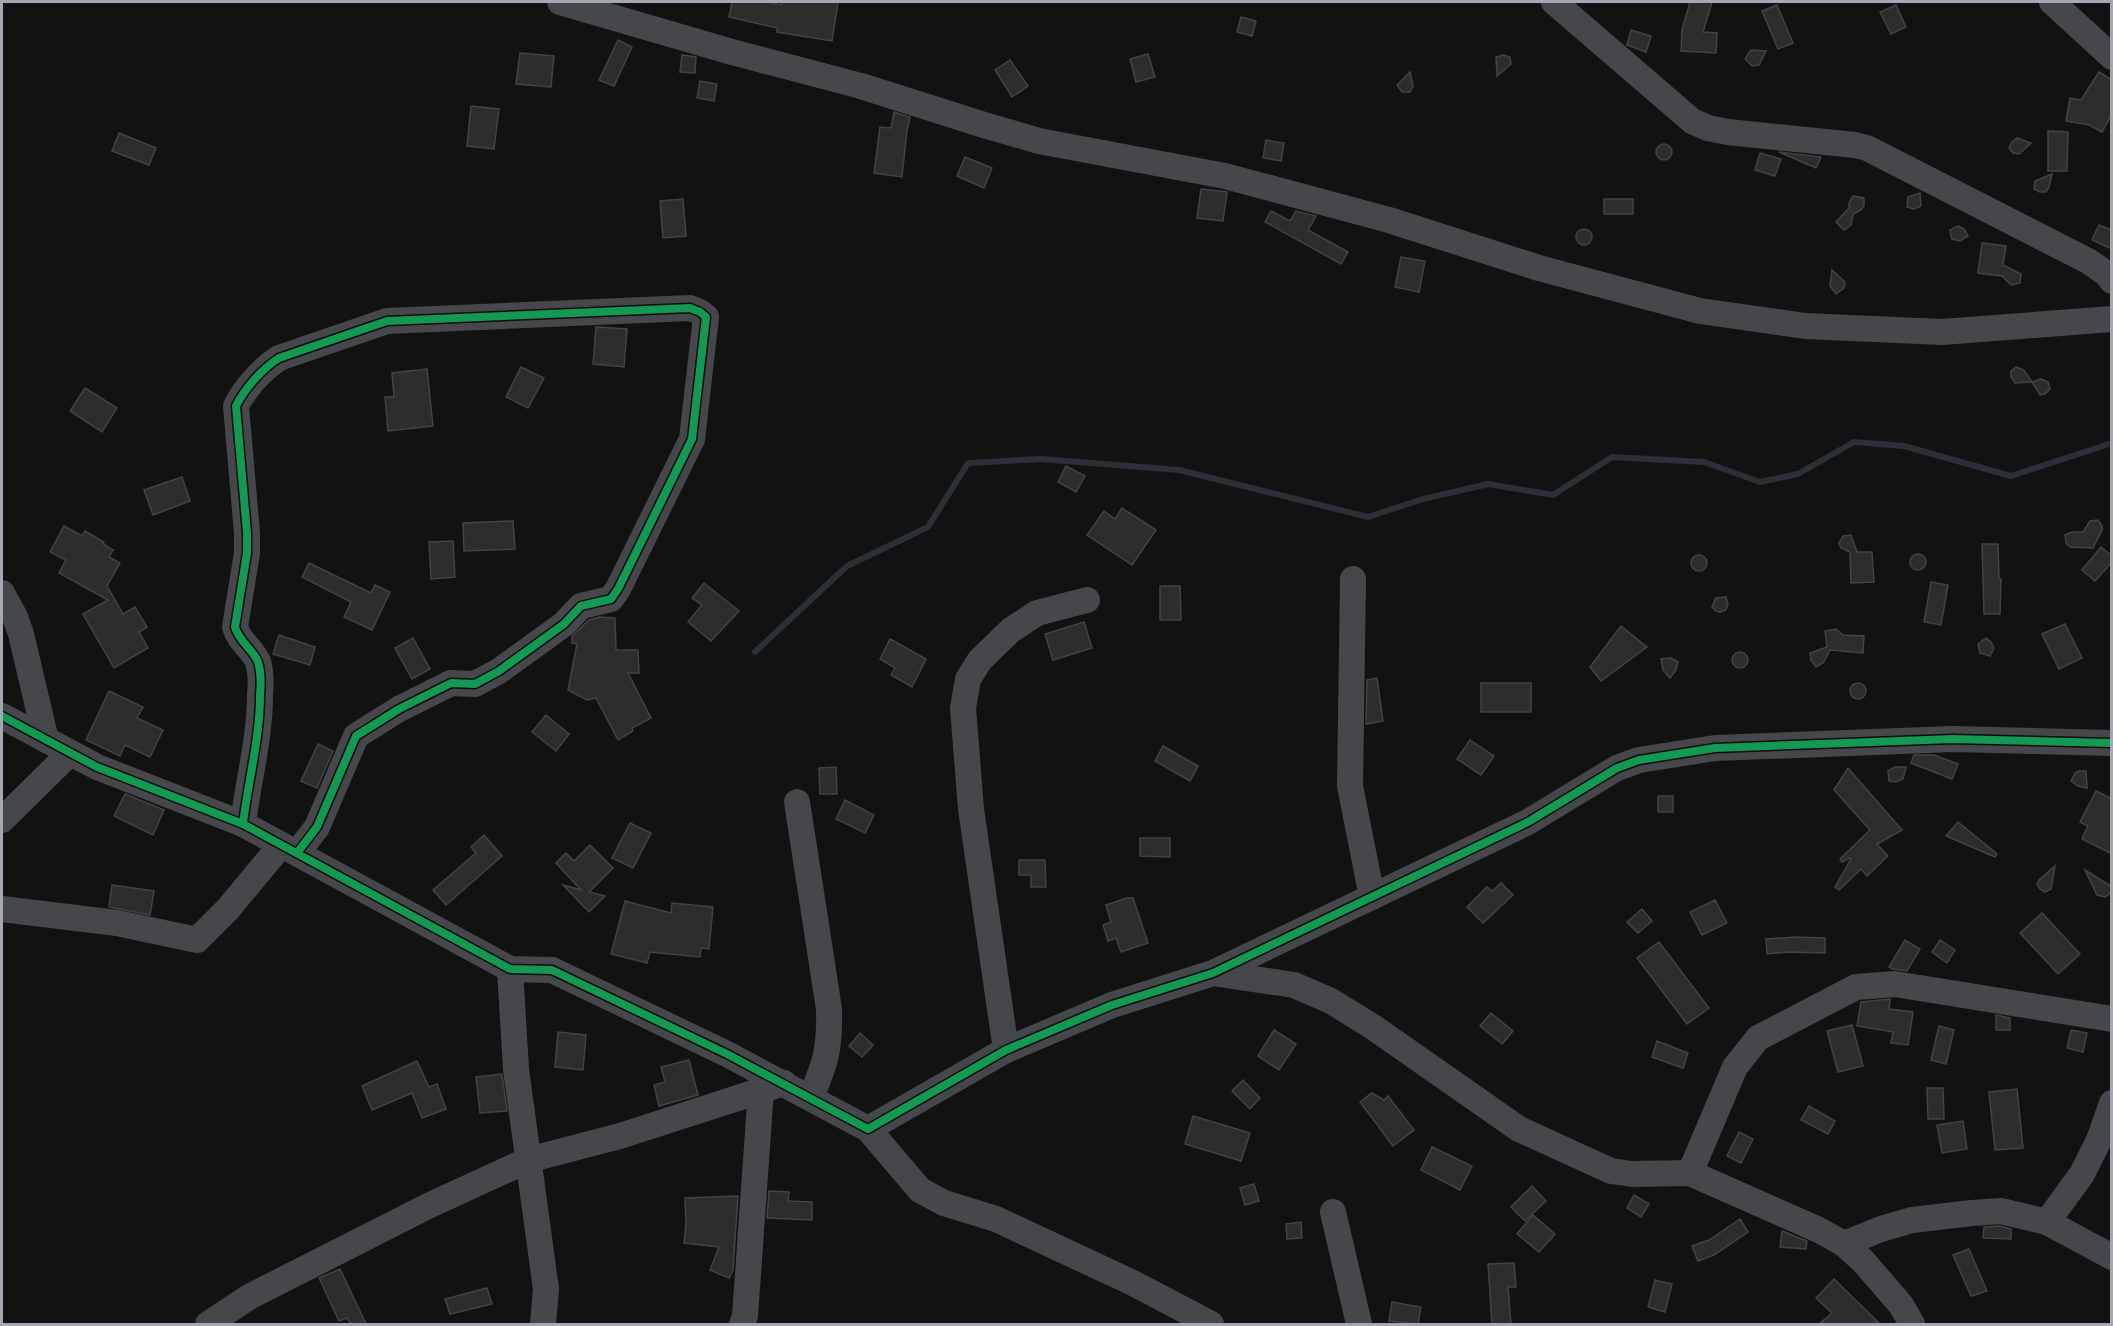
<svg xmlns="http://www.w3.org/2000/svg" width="2113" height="1326" viewBox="0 0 2113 1326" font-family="Poppins,sans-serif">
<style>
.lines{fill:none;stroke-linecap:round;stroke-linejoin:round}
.stream{stroke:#2a3036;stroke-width:6}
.building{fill:#2d2d2e;stroke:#424345;stroke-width:1.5}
.minor{stroke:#46474b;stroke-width:26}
.cycleway-casing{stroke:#0c0c0e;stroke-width:11}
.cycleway{stroke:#139951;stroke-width:8}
</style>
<rect width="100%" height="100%" fill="#121212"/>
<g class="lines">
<path class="stream" d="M755 652 847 566 928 527 968 463 1041 459 1179 470 1368 517 1423 499 1488 484 1553 495 1612 457 1704 462 1760 482 1798 474 1854 442 1904 446 2011 476 2112 443"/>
</g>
<g class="building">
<path d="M732 2H767L781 5 782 2H838L832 41 777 32V28L729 17Z"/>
<path d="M1690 2H1712L1703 32 1717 33 1716 53 1681 51 1682 30Z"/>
<path d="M1777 5 1793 43 1778 49 1762 11Z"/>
<path d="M1896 5 1906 27 1891 34 1880 12Z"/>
<path d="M1241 17 1256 21 1252 36 1237 32Z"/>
<path d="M1631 30 1651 36 1646 52 1627 45Z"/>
<path d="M618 40 632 47 614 86 599 80Z"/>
<path d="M1751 50 1766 51 1759 65 1752 66 1745 59Z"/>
<path d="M520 53 554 56 551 87 516 84Z"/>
<path d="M1148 54 1155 77 1136 82 1130 59Z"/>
<path d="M682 55 696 57 695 73 680 72Z"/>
<path d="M1503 55 1510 57 1511 64 1497 76 1496 57Z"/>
<path d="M1010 60 1028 86 1012 97 995 70Z"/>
<path d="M1410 72 1413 86 1410 92H1402L1397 85Z"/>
<path d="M2099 72 2112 80V114L2102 132 2089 125 2066 121 2070 98 2081 100Z"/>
<path d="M700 81 717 84 714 101 697 98Z"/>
<path d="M471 106 499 109 494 149 467 146Z"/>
<path d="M894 112 910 117 907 130 902 177 874 173 880 127 891 128Z"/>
<path d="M2048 131 2068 132 2067 171H2048Z"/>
<path d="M119 133 156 148 149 165 112 151Z"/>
<path d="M2017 138 2031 143 2019 154 2013 153 2009 148 2012 142Z"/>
<path d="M1266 140 1284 143 1281 161 1263 158Z"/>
<circle cx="1664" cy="152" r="8"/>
<path d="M1779 152 1821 157 1816 168Z"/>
<path d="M1760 153 1781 159 1775 176 1755 170Z"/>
<path d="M965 157 992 168 984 188 957 176Z"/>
<path d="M2052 174 2049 187 2046 192H2040L2034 189 2035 181Z"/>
<path d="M1201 189 1227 192 1223 221 1197 218Z"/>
<path d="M1920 193 1921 206 1914 209 1907 207 1908 197Z"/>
<path d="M1853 196 1864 198V206L1861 210 1853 214 1851 225 1844 230 1836 222 1849 208V203Z"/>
<path d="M683 199 686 236 663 238 660 201Z"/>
<rect x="1604" y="199" width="29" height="15"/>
<path d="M1271 211 1290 221 1296 211 1316 216 1308 230 1348 252 1341 264 1265 222Z"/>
<path d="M2099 225 2112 230V249L2092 240Z"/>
<path d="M1958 226 1964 229 1968 236 1960 241 1952 239 1951 236 1950 230Z"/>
<circle cx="1584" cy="237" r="8"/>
<path d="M1982 243 2006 246 2003 265 2021 274 2020 283 2011 285 2002 276 1978 273Z"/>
<path d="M1401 257 1425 261 1419 292 1395 287Z"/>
<path d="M1832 270 1845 282 1844 288 1836 294 1830 286Z"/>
<path d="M596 327 627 329 624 367 593 364Z"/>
<path d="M521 367 544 378 528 408 506 397Z"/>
<path d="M2016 367 2024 370 2032 382 2015 383 2011 377V371Z"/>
<path d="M427 369 433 426 388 431 385 397H394L392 373Z"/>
<path d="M2041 379 2048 382 2050 389 2045 394 2040 395 2032 382Z"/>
<path d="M85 388 117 408 102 432 70 411Z"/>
<path d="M1066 466 1085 476 1076 492 1058 482Z"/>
<path d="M182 477 190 501 153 515 144 490Z"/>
<path d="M1122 508 1156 530 1132 565 1087 535 1104 511 1115 519Z"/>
<path d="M2098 520 2102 526V530L2093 548 2070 547 2066 543 2065 535 2072 532H2083L2090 521Z"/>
<path d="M513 521 515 549 464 551 463 523Z"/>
<path d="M64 526 82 536 85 531 104 542 103 544 113 550 109 557 120 563 107 586 123 614 135 607 147 627 139 632 148 648 114 668 83 614 108 600 59 573 66 560 50 552Z"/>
<path d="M1851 535 1857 552H1872L1874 582 1851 583 1850 552 1841 548 1839 543 1843 536Z"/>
<path d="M453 541 455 577 431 579 429 542Z"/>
<path d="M1982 544H1998L1999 579H2001L2000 614H1984Z"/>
<path d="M2101 547 2112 556V562L2095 581 2082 570Z"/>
<circle cx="1918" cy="562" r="8"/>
<circle cx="1699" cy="563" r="8"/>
<path d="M309 563 371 593 375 585 390 592 372 630 344 617 351 602 302 577Z"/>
<path d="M1931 582 1948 585 1941 625 1924 622Z"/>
<path d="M704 583 739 611 711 641 688 622 702 605 692 598Z"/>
<path d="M1160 586H1180L1181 620H1160Z"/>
<path d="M1726 597 1728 604 1726 610 1720 612 1716 611 1712 607 1716 598Z"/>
<path d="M599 617 615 618 616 650H638L639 673H628L651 718 632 728 633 731 618 740 596 698 587 700 568 690 577 644 572 643V636L589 620Z"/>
<path d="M1084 622 1092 648 1053 660 1045 634Z"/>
<path d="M2065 624 2082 658 2059 669 2042 634Z"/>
<path d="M1621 626 1647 647 1601 681 1590 667Z"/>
<path d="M1836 629 1843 635 1864 636 1863 653 1830 650 1824 662 1816 667 1811 660 1810 653 1827 647 1825 631Z"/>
<path d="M279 635 315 647 310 665 273 654Z"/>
<path d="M413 638 430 669 412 679 395 648Z"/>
<path d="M1986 638 1991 642 1994 648 1990 656 1980 653 1979 649 1978 644Z"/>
<path d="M890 639 926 659 912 687 891 675 895 668 880 659Z"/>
<circle cx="1740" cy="660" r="8"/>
<path d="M1671 658 1678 662 1676 670 1670 678 1663 670 1661 659Z"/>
<path d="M1377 678 1383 721 1366 724 1367 680Z"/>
<rect x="1481" y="683" width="50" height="29"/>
<circle cx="1858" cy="691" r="8"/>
<path d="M109 691 143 707 137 718 163 730 150 757 125 745 120 756 86 740Z"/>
<path d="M546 715 569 734 556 751 532 732Z"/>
<path d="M1470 740 1494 756 1481 775 1457 759Z"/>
<path d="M318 744 333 751 317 788 301 781Z"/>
<path d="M1163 746 1198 766 1190 781 1155 761Z"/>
<path d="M1914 755H1934L1958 764 1952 779 1911 763Z"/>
<path d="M836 767 837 794H820L819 768Z"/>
<path d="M1895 767H1906L1903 779 1896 782 1889 781 1888 771Z"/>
<path d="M1848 768 1902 830 1877 844 1888 856 1867 876 1861 869 1839 890 1835 887 1851 859 1850 858 1842 862 1840 859 1870 830 1834 790Z"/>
<path d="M2079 771H2086L2087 788 2078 786 2071 781 2075 773Z"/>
<path d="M2096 791 2112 799V854L2082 839 2088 826 2080 822Z"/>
<path d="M125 794 164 810 153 835 114 816Z"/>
<rect x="1658" y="796" width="15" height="16"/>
<path d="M845 800 874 815 865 833 836 819Z"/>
<path d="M1958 822 1997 854 1995 857 1946 836Z"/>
<path d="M630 823 651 833 633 868 612 858Z"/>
<path d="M484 835 502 856 446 905 433 890 476 853 471 847Z"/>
<path d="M1140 838H1170V857L1140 856Z"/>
<path d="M590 845 613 868 589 892 605 896 589 912 563 885 581 890 556 863 566 853 574 861Z"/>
<path d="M1019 860H1045L1046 887H1031V875H1019Z"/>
<path d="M2055 866 2051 889 2045 892 2040 889 2037 884 2039 880Z"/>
<path d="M2085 870 2112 887V892L2105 897 2097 895Z"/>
<path d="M1501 883 1513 895 1483 923 1467 907 1487 887 1492 891Z"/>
<path d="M112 885 154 891 150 915 109 907Z"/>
<path d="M1127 898H1133L1148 943 1121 952 1116 938 1108 941 1103 925 1111 922 1106 905Z"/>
<path d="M1715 900 1727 923 1702 935 1690 912Z"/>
<path d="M625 901 671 913 672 903 713 907 709 949 701 948 700 957 650 952 647 963 611 954Z"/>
<path d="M1642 909 1652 921 1638 933 1627 922Z"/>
<path d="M2042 913 2080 954 2058 974 2020 933Z"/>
<path d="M1796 937 1825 938V953L1788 952 1767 954 1766 939Z"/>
<path d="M1905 940 1920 949 1907 971 1893 969 1889 967Z"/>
<path d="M1940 940 1955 950 1947 963 1932 952Z"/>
<path d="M1659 942 1709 1008 1687 1024 1637 958Z"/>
<path d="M1890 999 1889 1009 1913 1012 1908 1045 1891 1043 1893 1032 1857 1026 1861 1002Z"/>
<path d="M1491 1013 1513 1031 1502 1044 1480 1026Z"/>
<path d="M1996 1015 2010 1018V1030H1996Z"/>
<path d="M1852 1025 1863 1066 1838 1072 1827 1031Z"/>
<path d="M1939 1026 1954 1030 1946 1064 1931 1060Z"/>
<path d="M1274 1030 1296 1044 1279 1070 1258 1056Z"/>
<path d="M2071 1030 2087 1033 2083 1052 2067 1048Z"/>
<path d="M558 1032 586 1035 583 1070 555 1067Z"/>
<path d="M860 1033 873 1045 862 1057 849 1046Z"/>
<path d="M1657 1041 1688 1053 1683 1068 1652 1057Z"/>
<path d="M689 1060 698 1095 659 1106 654 1085 665 1082 661 1067Z"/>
<path d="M417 1061 429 1087 437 1084 446 1109 422 1118 412 1093 372 1110 362 1086Z"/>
<path d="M502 1074 507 1111 480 1113 476 1077Z"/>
<path d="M1243 1080 1260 1098 1250 1109 1232 1091Z"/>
<path d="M1927 1088H1943L1944 1119H1928Z"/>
<path d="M2017 1089 2023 1148 1995 1150 1989 1092Z"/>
<path d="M1372 1093 1384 1100 1388 1096 1414 1130 1393 1146 1360 1102Z"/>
<path d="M1809 1106 1835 1121 1828 1134 1801 1120Z"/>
<path d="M1193 1116 1250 1133 1241 1161 1185 1144Z"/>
<path d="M1963 1121 1967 1149 1942 1153 1937 1125Z"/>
<path d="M1739 1132 1753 1139 1741 1163 1727 1156Z"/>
<path d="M1432 1147 1472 1166 1460 1190 1421 1170Z"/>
<path d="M1254 1184 1259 1201 1245 1205 1240 1188Z"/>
<path d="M1532 1186 1546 1201 1525 1221 1511 1207Z"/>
<path d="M769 1191 789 1192 788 1201 812 1202V1220L767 1218Z"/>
<path d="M1634 1195 1649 1204 1641 1217 1627 1208Z"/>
<path d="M738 1196 733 1270 729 1278 710 1270 719 1247 684 1243 686 1224 685 1198Z"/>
<path d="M1533 1215 1555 1234 1539 1252 1517 1234Z"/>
<path d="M1740 1219 1748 1232 1714 1255 1698 1261 1692 1246 1709 1240Z"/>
<path d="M1301 1222 1302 1238 1287 1239 1286 1224Z"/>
<path d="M2000 1226 2011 1229V1239L1983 1238 1984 1227Z"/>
<path d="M1782 1231 1807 1241 1806 1249 1780 1247Z"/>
<path d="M1969 1249 1987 1291 1971 1296 1953 1255Z"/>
<path d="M1514 1263 1516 1287H1508L1511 1324H1492L1488 1264Z"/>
<path d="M340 1269 366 1324H351L347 1318 339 1321 319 1278Z"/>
<path d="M1834 1279 1880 1324H1819L1832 1313 1816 1298Z"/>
<path d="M1655 1280 1672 1284 1665 1312 1648 1307Z"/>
<path d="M487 1288 492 1304 450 1314 445 1299Z"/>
<path d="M1392 1302 1421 1307 1418 1324 1389 1321Z"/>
</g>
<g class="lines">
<g class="minor">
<path d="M560 2 732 52 861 86 984 125 1039 141 1225 176 1389 220 1539 268 1700 311 1805 326 1942 332 2112 319"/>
<path d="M1554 2 1692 121 1708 128 1728 132 1855 145 1867 148 2088 261 2107 274 2112 281"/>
<path d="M2052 2 2112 57"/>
<path d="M1353 579 1350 786 1372 897"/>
<path d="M2 593 15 617 21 634 46 740"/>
<path d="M2 716 97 767 243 824 510 969 552 970 727 1054 868 1129 1006 1050 1112 1005 1213 973 1528 822 1617 768 1639 760 1715 748 1953 739 2112 743"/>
<path d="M797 802 829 1009C830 1048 826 1062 811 1097"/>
<path d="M2 820 70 753"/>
<path d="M243 824C248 781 260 739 260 695 261 685 261 672 258 662 253 649 239 642 235 627L247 553V533L236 406C245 388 262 369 279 358L387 321 690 308 700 312 706 317 692 439 618 589 611 599 581 606 564 624 499 671 475 684 451 683 399 709 356 736 317 827 297 853"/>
<path d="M2 909 117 923 197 940 228 909 281 845"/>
<path d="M510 969 516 1069 546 1289 543 1324"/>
<path d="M1213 973 1294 985 1331 1001 1373 1027 1519 1129 1611 1171 1632 1174 1690 1173 1819 1230 1844 1244 1863 1261 1901 1305 1912 1324"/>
<path d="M1006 1050 971 809 963 708 968 679 980 660 1011 630 1037 613 1087 600"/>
<path d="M868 1129 920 1190 944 1203 996 1219 1133 1283 1211 1324"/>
<path d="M1690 1173 1735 1067 1758 1038 1856 987 1895 984 2112 1019"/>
<path d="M1333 1212 1359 1324"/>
<path d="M2047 1222 2082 1174 2099 1140 2112 1103"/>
<path d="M1844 1244 1881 1229 1912 1220 1972 1213 2001 1211 2047 1222 2112 1257"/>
<path d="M208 1324 249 1297 428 1206 528 1160 620 1136 784 1083"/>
<path d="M742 1324 745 1316 761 1090"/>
</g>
<g class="cycleway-casing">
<g id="cycleway">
<path d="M2 716 97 767 243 824 510 969 552 970 727 1054 868 1129 1006 1050 1112 1005 1213 973 1528 822 1617 768 1639 760 1715 748 1953 739 2112 743"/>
<path d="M243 824C248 781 260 739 260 695 261 685 261 672 258 662 253 649 239 642 235 627L247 553V533L236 406C245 388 262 369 279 358L387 321 690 308 700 312 706 317 692 439 618 589 611 599 581 606 564 624 499 671 475 684 451 683 399 709 356 736 317 827 297 853"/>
</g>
</g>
<use href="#cycleway" class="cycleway"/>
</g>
<rect width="2113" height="1326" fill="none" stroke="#a4a8b2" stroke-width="6"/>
</svg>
